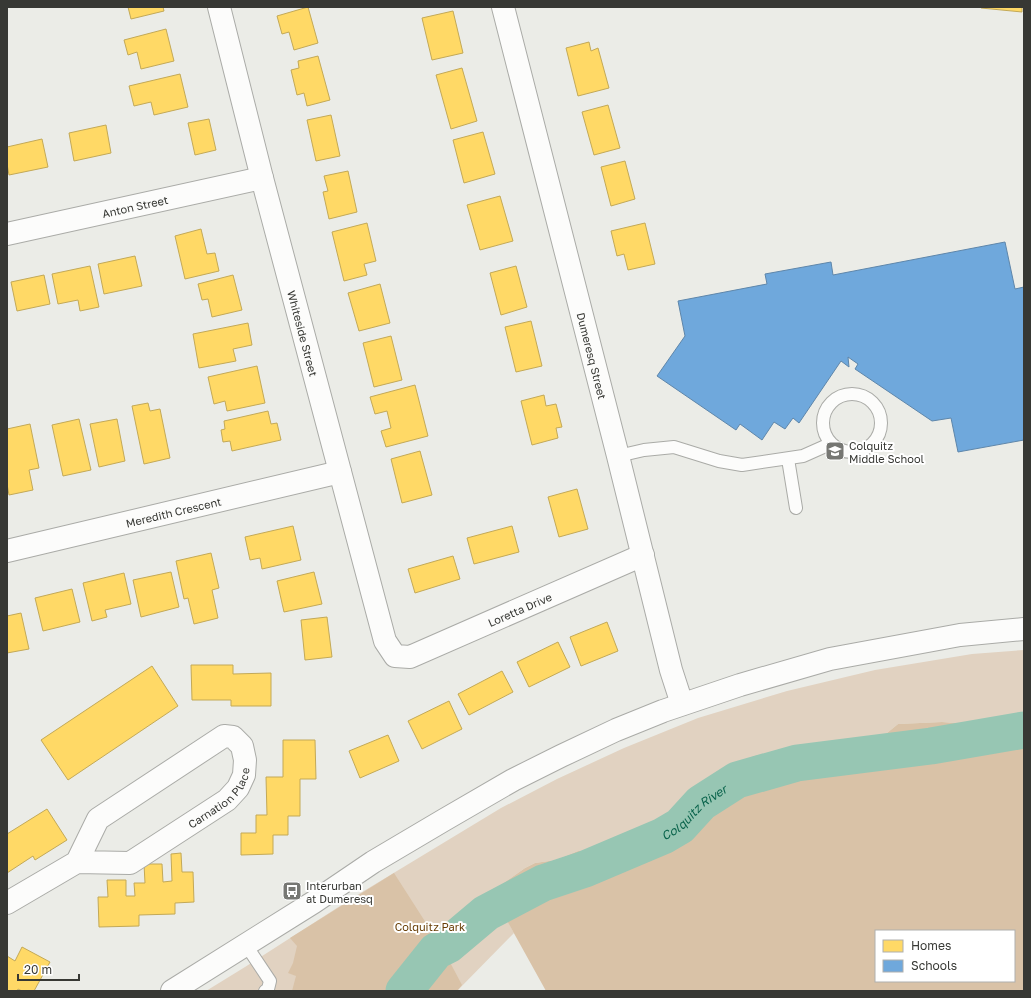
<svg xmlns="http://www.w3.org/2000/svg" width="1031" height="998" viewBox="0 0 1031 998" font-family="'Golos Text',sans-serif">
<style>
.green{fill:#e1d2c1}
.forest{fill:#d9c2a7;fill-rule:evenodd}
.homes{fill:#ffd966;stroke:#c3a957}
.schools{fill:#6fa8dc;stroke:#5e86aa}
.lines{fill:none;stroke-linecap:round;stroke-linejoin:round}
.river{stroke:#97c6b3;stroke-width:37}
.service-casing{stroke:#aaaba7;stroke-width:14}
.minor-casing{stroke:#aaaba7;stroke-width:24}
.secondary-casing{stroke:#aaaba7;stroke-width:24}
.service{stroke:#fcfcfb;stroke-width:12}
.minor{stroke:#fcfcfb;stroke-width:22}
.secondary{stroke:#fcfcfb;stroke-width:22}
.labels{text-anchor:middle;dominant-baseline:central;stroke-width:4;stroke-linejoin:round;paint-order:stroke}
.street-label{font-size:11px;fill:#373834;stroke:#fff}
.poi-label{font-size:11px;fill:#373834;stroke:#fff;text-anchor:start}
.park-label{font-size:11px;fill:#693f07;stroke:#fff}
.water-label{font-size:12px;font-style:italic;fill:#09634b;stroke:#fff}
</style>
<rect width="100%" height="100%" fill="#ebece7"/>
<path class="green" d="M1024 650V711L1019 715 1009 721 995 723 967 724 942 722 898 724 887 733 871 741 862 752 853 753 820 746 776 751 753 756 740 765 731 778 719 789 703 798 641 828 618 842 593 850 578 851 556 860 535 863 525 868 491 892 514 933 457 991H206L245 967 354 897 501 808 557 779 624 748 698 718 787 691 875 670 972 654Z"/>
<g class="forest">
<path d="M1024 711V991H546L491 892 525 868 535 863 556 860 578 851 593 850 618 842 641 828 703 798 719 789 731 778 740 765 753 756 776 751 820 746 832 747 853 753 862 752 871 741 887 733 898 724 942 722 967 724 995 723 1009 721 1019 715ZM876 931H1014V981H876Z"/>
<path d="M394 873 444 951 462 985 457 991H292L296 976 288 973 293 963 297 946 290 938Z"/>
</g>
<g class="homes">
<path d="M128 7H163L164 11 131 19Z"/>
<path d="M308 7 318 43 294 50 289 32 282 34 277 16Z"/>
<path d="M981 7H1022V12L981 8Z"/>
<path d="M453 11 463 53 432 60 422 18Z"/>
<path d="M166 29 174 61 141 69 137 52 128 55 124 40Z"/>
<path d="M589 42 591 51 598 48 609 88 578 96 566 48Z"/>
<path d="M318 56 330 100 307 106 304 93 297 95 291 70 299 68 298 61Z"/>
<path d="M462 68 477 121 451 129 436 75Z"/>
<path d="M180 74 188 107 154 115 151 102 134 106 129 86Z"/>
<path d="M608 105 620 148 594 155 582 112Z"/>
<path d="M331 115 340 156 316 161 307 120Z"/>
<path d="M209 119 216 150 195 155 188 123Z"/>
<path d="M106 125 111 153 74 161 69 133Z"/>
<path d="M483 132 495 174 464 183 453 140Z"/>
<path d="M42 139 48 167 9 175 7 164V147Z"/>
<path d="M625 161 635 199 611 206 601 167Z"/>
<path d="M348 171 357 212 329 219 323 192 328 191 324 176Z"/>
<path d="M500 196 513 241 480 250 467 205Z"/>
<path d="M367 223 376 261 364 264 367 275 344 281 332 232Z"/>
<path d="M645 223 655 264 628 270 624 254 617 256 611 231Z"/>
<path d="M201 229 207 254 215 253 219 271 185 279 175 236Z"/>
<path d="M135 256 142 286 104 294 98 264Z"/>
<path d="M90 266 99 307 80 311 78 300 58 304 52 274Z"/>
<path d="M516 266 527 307 501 315 490 273Z"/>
<path d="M44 275 50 304 17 311 11 282Z"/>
<path d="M233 275 242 310 212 317 208 299 202 300 198 284Z"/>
<path d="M380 284 390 323 359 331 348 293Z"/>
<path d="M531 321 542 366 516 372 505 327Z"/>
<path d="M248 323 252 345 233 349 236 361 199 368 193 334Z"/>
<path d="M391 336 402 380 374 387 363 343Z"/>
<path d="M257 366 265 403 227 411 225 401 214 404 208 377Z"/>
<path d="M415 385 428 436 386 447 381 431 391 428 387 411 375 414 370 397Z"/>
<path d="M544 395 546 406 556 404 562 427 556 428 558 438 532 445 521 401Z"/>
<path d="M148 403 150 411 160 409 170 458 144 464 132 406Z"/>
<path d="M268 411 271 424 277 423 281 440 232 451 230 441 223 442 221 430 225 429 224 421Z"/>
<path d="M79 419 91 470 63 476 52 425Z"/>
<path d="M117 419 125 461 99 467 90 424Z"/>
<path d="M30 424 39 468 29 470 33 490 9 495 7 484V429Z"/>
<path d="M420 451 432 495 402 503 391 459Z"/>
<path d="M577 489 588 529 559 537 548 497Z"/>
<path d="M293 526 301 560 262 569 260 558 250 560 245 537Z"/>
<path d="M512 526 519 552 474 564 467 538Z"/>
<path d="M211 553 219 588 212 590 218 618 194 624 188 598 184 599 176 561Z"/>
<path d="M453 556 460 579 415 593 408 569Z"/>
<path d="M171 572 179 607 141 617 133 580Z"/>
<path d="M314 572 322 604 284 612 277 581Z"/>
<path d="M124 573 131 604 105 610 107 617 92 621 83 583Z"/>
<path d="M72 589 80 622 43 631 35 598Z"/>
<path d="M21 613 29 649 7 653V616Z"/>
<path d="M327 617 332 657 305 660 301 620Z"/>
<path d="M607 622 618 651 581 666 570 637Z"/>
<path d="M558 642 570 667 529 687 517 662Z"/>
<path d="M191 665H233V674L271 673V706H231V700H192Z"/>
<path d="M152 666 178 706 68 780 41 740Z"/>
<path d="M502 671 513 692 469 715 458 694Z"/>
<path d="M449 701 462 729 422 749 408 721Z"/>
<path d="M388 735 399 761 360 778 349 751Z"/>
<path d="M283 740H315L316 779H300V816H288V835H273V854L241 855V833H256V815H267L266 777H283Z"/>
<path d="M47 809 67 840 35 860 33 856 7 873V834Z"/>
<path d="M181 853 182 872H193L194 902 175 903V914L139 915V926L99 927 98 897H108L107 880H126V896H135L134 883H145L144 864H162L163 882 172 881 171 854Z"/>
<path d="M22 947 50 962 34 991H22L18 989 17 991H7V956L15 961Z"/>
</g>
<path class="schools" d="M1005 242 1015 289 1024 287V440L958 452 951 418 932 421 855 369 858 364 848 357 849 367 841 361 799 423 793 418 785 429 774 422 762 440 740 424 736 430 657 376 685 336 678 301 767 284 765 274 831 262 833 275Z"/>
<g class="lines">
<path class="river" id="s1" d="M404 991 436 951 448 945 486 913 543 883 585 869 663 836 680 826 701 803 737 780 797 763 931 746 1024 730"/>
<g class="service-casing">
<g id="service">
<circle cx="852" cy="423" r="29"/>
<path d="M618 456 644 450 674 447 719 461 742 465 803 456 830 444"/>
<path d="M788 459 796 508"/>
<path d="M246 945 270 981 268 989 265 991"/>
</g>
</g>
<g class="minor-casing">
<g id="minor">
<path id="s2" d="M219 7 262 178 385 641 395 656 410 657 643 555"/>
<path id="s3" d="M503 7 618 456 671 670 682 704"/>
<path id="s4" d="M7 234 262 178"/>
<path id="s5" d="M7 551 340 472"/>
<path id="s6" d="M7 903 77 862 130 863 227 800 238 788 244 775 245 760 242 746 233 737 224 736 98 819 77 862"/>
</g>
</g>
<g class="secondary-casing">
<path id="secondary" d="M172 991 314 902 373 862 444 820 513 780 561 756 616 730 663 711 740 685 830 659 960 635 1024 629"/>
</g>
<use href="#service" class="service"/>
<use href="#minor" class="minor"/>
<use href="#secondary" class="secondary"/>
</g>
<defs>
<g id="school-square" transform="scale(1)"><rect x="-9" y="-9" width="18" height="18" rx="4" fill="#767773" stroke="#fff"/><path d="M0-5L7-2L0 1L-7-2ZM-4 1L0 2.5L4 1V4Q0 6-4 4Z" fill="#fff"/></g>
<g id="bus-square" transform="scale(1)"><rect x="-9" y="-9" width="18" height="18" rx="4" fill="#767773" stroke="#fff"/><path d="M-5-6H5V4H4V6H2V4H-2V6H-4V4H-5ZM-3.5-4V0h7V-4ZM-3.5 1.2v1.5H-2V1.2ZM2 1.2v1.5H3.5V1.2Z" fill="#fff"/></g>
</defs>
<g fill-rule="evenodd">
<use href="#school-square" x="835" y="451"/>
<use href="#bus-square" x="292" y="891"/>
</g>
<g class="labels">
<g class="street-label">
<text stroke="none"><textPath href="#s4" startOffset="131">Anton Street</textPath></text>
<text stroke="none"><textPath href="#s2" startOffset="337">Whiteside Street</textPath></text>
<text stroke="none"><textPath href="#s3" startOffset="360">Dumeresq Street</textPath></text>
<text stroke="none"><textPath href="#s5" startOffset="171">Meredith Crescent</textPath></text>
<text stroke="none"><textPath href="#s2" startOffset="808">Loretta Drive</textPath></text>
<text stroke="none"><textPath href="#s6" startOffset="246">Carnation Place</textPath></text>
</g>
<g class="poi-label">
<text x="849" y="445">Colquitz<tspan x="849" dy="13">Middle School</tspan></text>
<text x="306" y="885">Interurban<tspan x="306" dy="13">at Dumeresq</tspan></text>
</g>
<g class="park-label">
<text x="430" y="926">Colquitz Park</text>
</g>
<g class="water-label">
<text stroke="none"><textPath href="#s1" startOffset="347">Colquitz River</textPath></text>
</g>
</g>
<rect width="1031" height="998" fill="none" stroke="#373834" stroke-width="16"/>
<rect x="875" y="930" width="140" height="52" fill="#ffffff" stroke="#afafae"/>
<rect x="883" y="940" width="20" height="12" fill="#ffd966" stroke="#afafae"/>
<text x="911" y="950" font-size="12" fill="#373834">Homes</text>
<rect x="883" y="960" width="20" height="12" fill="#6fa8dc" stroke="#afafae"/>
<text x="911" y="970" font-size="12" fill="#373834">Schools</text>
<path d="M18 974v6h61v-6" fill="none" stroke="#373834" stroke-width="2"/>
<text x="24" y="974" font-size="12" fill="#373834" stroke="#ffffff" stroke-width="3" paint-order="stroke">20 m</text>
</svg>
